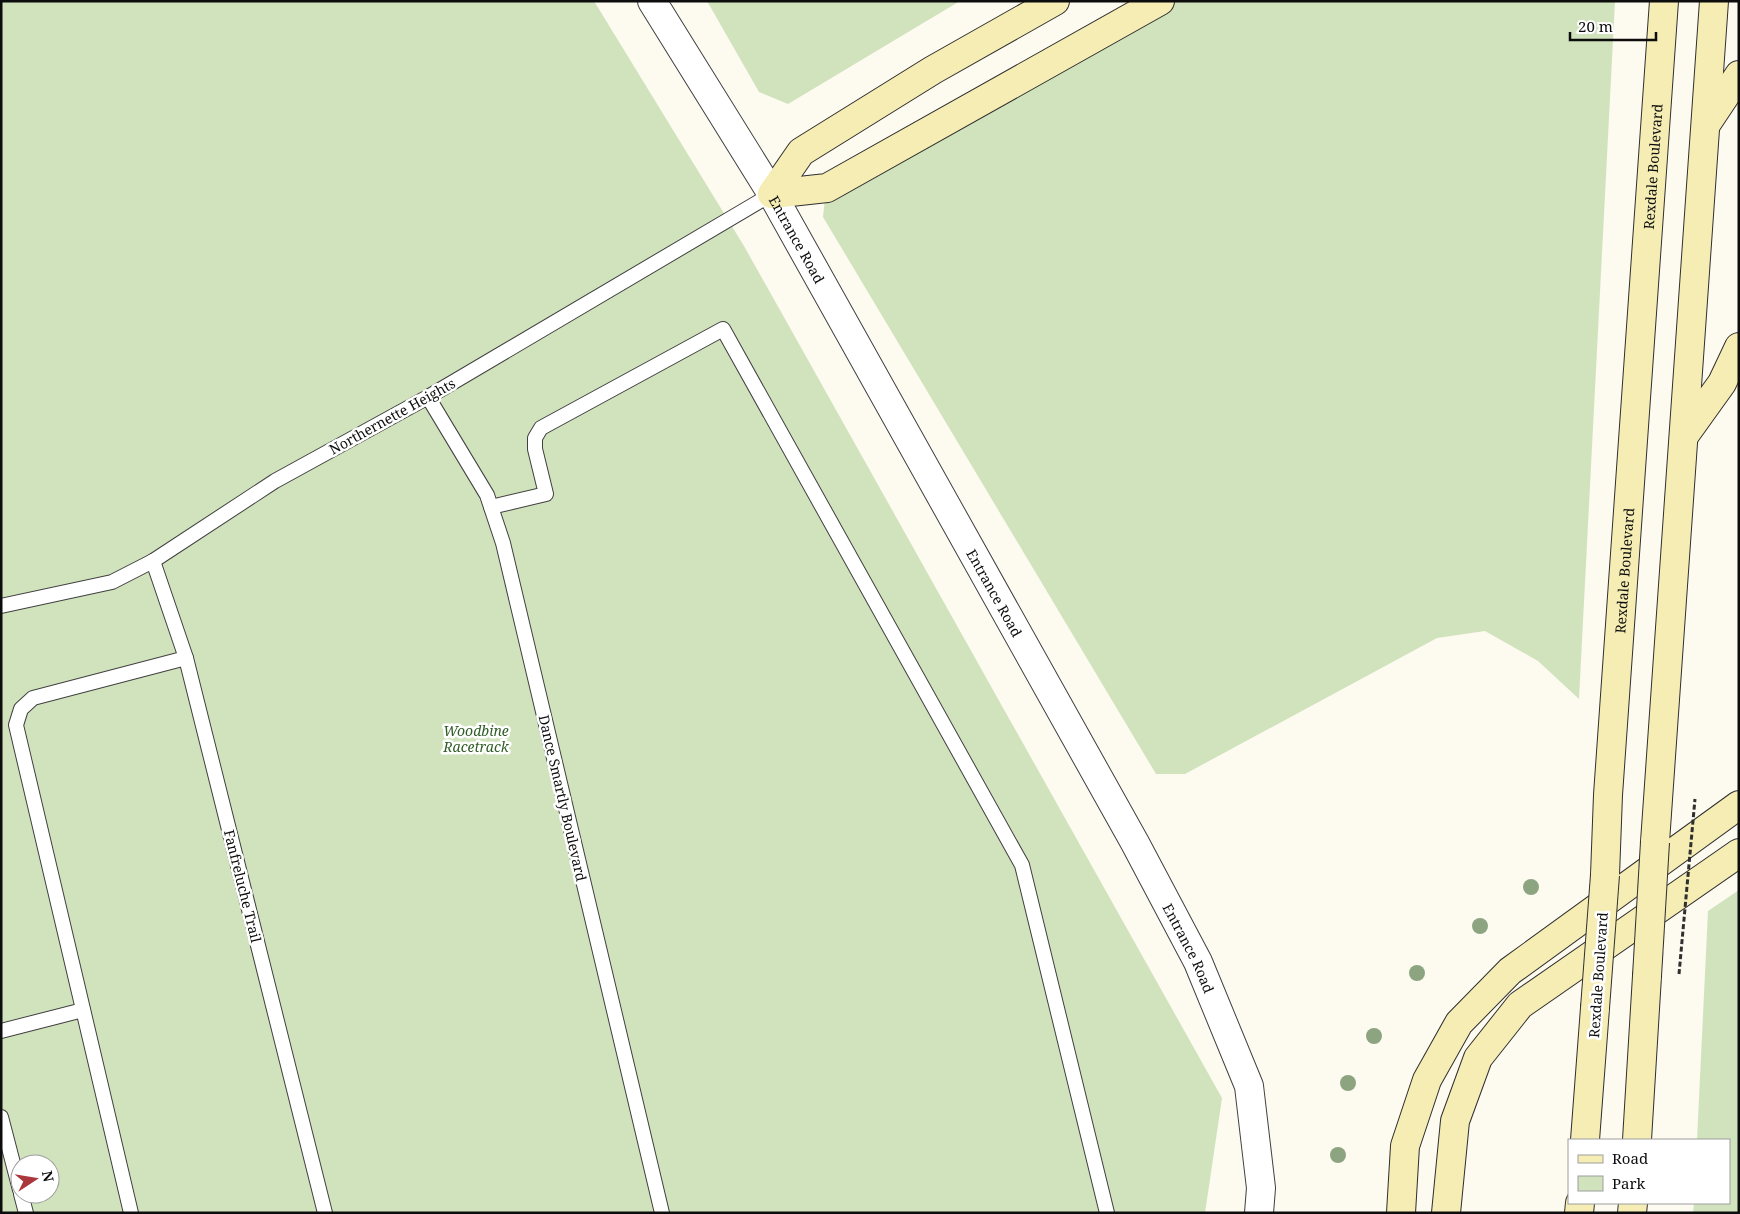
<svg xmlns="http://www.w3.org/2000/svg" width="1740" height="1214" viewBox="0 0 1740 1214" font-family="'Noto Serif',serif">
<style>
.green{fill:#d1e3bd;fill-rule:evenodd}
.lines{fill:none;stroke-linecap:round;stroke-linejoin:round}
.service-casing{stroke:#404040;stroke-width:16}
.minor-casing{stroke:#404040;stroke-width:30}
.secondary-casing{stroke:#2f2f2f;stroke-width:30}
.service{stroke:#fff;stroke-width:14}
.minor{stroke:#fff;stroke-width:28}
.secondary{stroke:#f5edb3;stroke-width:28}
.secondary-bridge-casing{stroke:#2f2f2f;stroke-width:30;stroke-linecap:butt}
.path-bridge{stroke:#2f2f2f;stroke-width:3;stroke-dasharray:5 2.5;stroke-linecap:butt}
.secondary-bridge{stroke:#f5edb3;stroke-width:28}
.tree{fill:#8da481}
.labels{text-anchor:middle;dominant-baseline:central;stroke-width:5;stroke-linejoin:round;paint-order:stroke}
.street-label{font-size:14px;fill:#0d0d0d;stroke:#fff}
.park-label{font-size:14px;font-style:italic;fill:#315d26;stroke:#fff}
</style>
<rect width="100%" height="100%" fill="#fdfaf0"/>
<g class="green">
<path d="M1 1H594L744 246 1222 1098 1205 1213H1ZM20 1164H50V1194H20Z"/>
<path d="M707 1H960L788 104 759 92Z"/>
<path d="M1137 1H1615L1579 699 1538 661 1485 631 1437 638 1185 774H1156L823 217 827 180Z"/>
<path d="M1739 890V1213H1693L1694 1203H1729V1140H1697L1708 911Z"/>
</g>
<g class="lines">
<g class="service-casing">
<g id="service">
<path d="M428 397 487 495 503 543 662 1213"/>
<path d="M491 507 546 494 535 449V438L541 428 723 329 1022 865 1107 1213"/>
<path d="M153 561 186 658 325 1213"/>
<path d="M1 606 112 582 153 561 275 481 428 397 772 194"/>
<path d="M1 1031 83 1010"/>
<path d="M1 1117 20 1190"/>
<path d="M21 1194 26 1213"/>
<path d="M131 1213 16 725 21 709 33 698 186 658"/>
</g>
</g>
<g class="minor-casing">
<g id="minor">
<path id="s1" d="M652 1 772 194 1135 843 1198 962 1249 1086 1261 1188 1259 1213"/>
</g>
</g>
<g class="secondary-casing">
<g id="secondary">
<path d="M1707 123 1739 75"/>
<path d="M772 194 827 188 1160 1"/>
<path d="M772 194 801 152 933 70 1055 1"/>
<path d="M1684 436 1722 383 1739 347"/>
<path d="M1655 842 1714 1"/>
<path id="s2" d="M1605 875 1608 795 1664 1"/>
<path d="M1585 1140 1595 1008"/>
<path d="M1637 1140 1647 976"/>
<path d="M1401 1213 1405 1146 1427 1080 1459 1023 1510 971 1739 805"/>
<path d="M1446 1213 1455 1121 1478 1058 1520 1005 1739 853"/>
<path d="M1579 1213 1580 1203"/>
<path d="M1632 1213 1633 1203"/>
</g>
</g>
<use href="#service" class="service"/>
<use href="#minor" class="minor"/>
<use href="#secondary" class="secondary"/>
<g class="secondary-bridge-casing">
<g id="secondary-bridge">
<path d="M1647 976 1655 842"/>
<path d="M1595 1008 1605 875"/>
</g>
</g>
<path class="path-bridge" d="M1679 974 1695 799"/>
<use href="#secondary-bridge" class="secondary-bridge"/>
</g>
<g class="tree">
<circle cx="1531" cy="887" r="8"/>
<circle cx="1480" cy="926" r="8"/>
<circle cx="1417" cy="973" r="8"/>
<circle cx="1374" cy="1036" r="8"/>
<circle cx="1348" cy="1083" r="8"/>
<circle cx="1338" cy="1155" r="8"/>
</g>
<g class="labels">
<g class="street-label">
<text stroke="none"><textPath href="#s2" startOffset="710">Rexdale Boulevard</textPath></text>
<text stroke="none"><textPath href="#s1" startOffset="279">Entrance Road</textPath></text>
<text transform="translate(392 416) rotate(-29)">Northernette Heights</text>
<text stroke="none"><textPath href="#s2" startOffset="305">Rexdale Boulevard</textPath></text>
<text stroke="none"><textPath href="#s1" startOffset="684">Entrance Road</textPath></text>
<text transform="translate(563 798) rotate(77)">Dance Smartly Boulevard</text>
<text transform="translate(243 886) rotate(76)">Fanfreluche Trail</text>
<text stroke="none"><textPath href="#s1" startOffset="1089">Entrance Road</textPath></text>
<text transform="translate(1598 975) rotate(-86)">Rexdale Boulevard</text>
</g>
<g class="park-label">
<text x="476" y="730">Woodbine<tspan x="476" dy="16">Racetrack</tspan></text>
</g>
</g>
<rect width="1740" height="1214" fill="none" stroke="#0d0d0d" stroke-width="5"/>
<rect x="1568" y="1139" width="162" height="65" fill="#ffffff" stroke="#9e9e9e"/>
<rect x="1578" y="1155" width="25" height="8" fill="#f5edb3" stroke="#9e9e9e"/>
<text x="1612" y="1164" font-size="15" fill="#0d0d0d">Road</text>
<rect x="1578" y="1176" width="25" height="15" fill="#d1e3bd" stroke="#9e9e9e"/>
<text x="1612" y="1189" font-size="15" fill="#0d0d0d">Park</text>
<g transform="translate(35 1179) rotate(78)"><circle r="24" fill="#ffffff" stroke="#9e9e9e"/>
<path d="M0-4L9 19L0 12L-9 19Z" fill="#ab373d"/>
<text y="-8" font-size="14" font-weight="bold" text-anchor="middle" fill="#0d0d0d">N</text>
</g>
<path d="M1570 32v8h86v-8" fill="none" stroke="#0d0d0d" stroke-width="2.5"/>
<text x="1578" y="32" font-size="15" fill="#0d0d0d" stroke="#ffffff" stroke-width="4" paint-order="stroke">20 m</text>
</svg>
